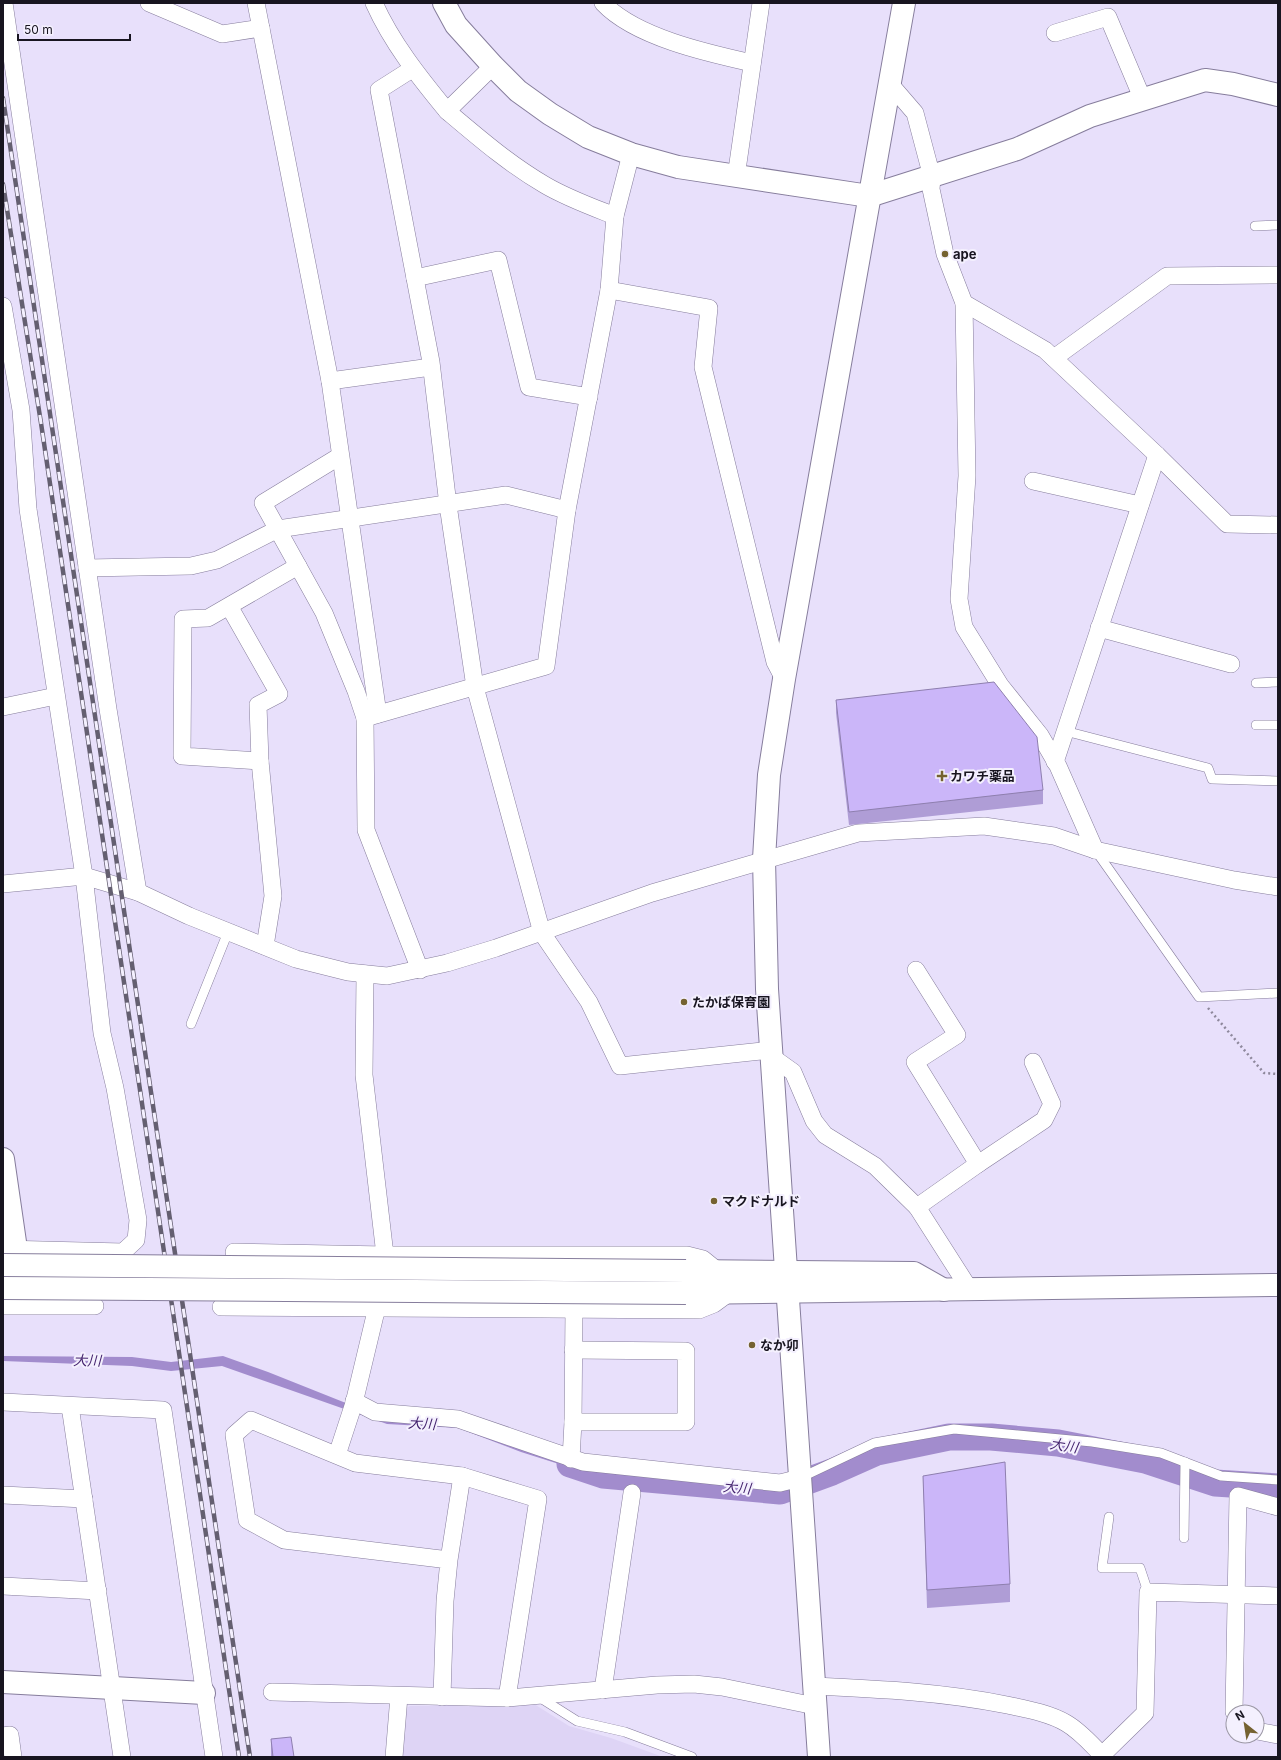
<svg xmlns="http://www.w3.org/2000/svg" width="1281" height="1760" viewBox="0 0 1281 1760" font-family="Inter,'Noto Sans JP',sans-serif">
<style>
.built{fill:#ded4f5}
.water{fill:#a28ccd}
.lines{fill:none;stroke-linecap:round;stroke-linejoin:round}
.river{stroke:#a28ccd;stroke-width:27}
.lane-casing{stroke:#867d9c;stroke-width:10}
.street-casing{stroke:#867d9c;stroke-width:18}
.secondary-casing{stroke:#867d9c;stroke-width:24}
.path{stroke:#8e889c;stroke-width:2.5;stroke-dasharray:2 3;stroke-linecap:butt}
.lane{stroke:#fff;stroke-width:9}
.street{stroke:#fff;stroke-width:17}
.secondary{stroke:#fff;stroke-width:22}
.rail-casing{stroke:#645f70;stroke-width:4.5}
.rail{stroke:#f4f0fe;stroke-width:3;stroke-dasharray:9;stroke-linecap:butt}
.secondary-bridge-casing{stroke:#867d9c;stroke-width:24;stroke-linecap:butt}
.secondary-bridge{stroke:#fff;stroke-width:22}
.wall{fill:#af9dd6}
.building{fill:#cbb6f9;stroke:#8e7fae}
.poi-dot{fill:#756231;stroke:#f4f0fe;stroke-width:1.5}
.labels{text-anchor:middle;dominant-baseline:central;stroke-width:4;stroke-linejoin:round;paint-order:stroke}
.poi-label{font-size:13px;font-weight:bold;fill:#181520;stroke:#f4f0fe;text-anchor:start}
.water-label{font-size:14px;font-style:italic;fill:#401f6b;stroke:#f4f0fe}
</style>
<rect width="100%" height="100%" fill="#e8e0fb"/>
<path class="built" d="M534 1704 569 1726 611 1738 663 1757H399L402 1710 410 1706Z"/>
<path class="water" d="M3 1356 132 1357 171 1362 223 1356 268 1372 381 1417 458 1423 605 1473 603 1478 521 1452 458 1428 387 1424 222 1366 171 1371 132 1366 3 1361Z"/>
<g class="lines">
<path class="river" d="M570 1464 603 1475 780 1491 832 1472 877 1452 949 1437H991L1058 1443 1145 1460 1215 1483 1278 1487"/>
<g class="lane-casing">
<g id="lane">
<path d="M1255 226 1278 225"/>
<path d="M1256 683 1278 682"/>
<path d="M1256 725H1278"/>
<path d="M1065 731 1208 768 1212 779 1278 781"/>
<path d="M1096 851 1199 997 1278 993"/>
<path d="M191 1024 228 932"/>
<path d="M800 1478 874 1443 954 1429 1092 1442 1161 1453 1221 1476 1278 1480"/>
<path d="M1109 1517 1102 1568H1140L1148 1592"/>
<path d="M1184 1538 1185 1462"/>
<path d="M539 1697 577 1721 625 1732 692 1757"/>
</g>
</g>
<g class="street-casing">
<g id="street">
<path d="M4 3 108 709 138 892"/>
<path d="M149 3 222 34 261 28"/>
<path d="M256 3 330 381 378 714"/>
<path d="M374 3C392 43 419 77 447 111L493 66"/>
<path d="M603 3C635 37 707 53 752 63"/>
<path d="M1055 33 1108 17 1143 100"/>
<path d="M412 69 379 90 431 362 448 505 475 687 542 933 589 1002 620 1066 771 1050"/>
<path d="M890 84 915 113 932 177 931 189 945 254 964 303 967 476 959 599 964 627 1000 685 1040 735 1058 766 1095 850"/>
<path d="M447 111C479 138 509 164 545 185 567 198 592 207 615 216L609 290"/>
<path d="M736 177 761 3"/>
<path d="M615 216 631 154"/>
<path d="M415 278 498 260 529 387 589 397"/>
<path d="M964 303 1045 350 1157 455 1227 524 1278 525"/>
<path d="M3 306 21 410 28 509 84 876 102 1033 115 1088 138 1220 136 1240 123 1252 3 1249"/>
<path d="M1054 358 1167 276 1278 275"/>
<path d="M330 381 431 367"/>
<path d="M340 456 263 503 324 613 356 691 365 718"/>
<path d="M1033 481 1140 505"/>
<path d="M87 568 191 566 217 560 278 529 506 495 567 510 609 290 709 308 703 367 775 662 784 679"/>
<path d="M229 606 279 694 258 705 260 761 182 756 183 619 208 618 298 566"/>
<path d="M1099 628 1231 664"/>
<path d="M3 707 56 696"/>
<path d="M260 761 273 896 265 946"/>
<path d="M1055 762 1157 455"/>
<path d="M3 884 84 876 138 892 189 916 296 959 348 972 387 976 447 963 496 948 652 893 858 833 984 826 1054 836 1095 850 1234 880 1278 887"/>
<path d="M420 970 366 830 365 718 546 666 567 510"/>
<path d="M916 970 957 1035 915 1062 978 1164 917 1207"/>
<path d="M365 974 364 1075 385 1255H687L703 1259 719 1272"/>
<path d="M772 1057 793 1072 814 1121 825 1135 875 1166 917 1207 970 1290"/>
<path d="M978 1164 1044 1120 1052 1104 1033 1062"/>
<path d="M234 1252 385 1255"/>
<path d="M3 1306H95"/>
<path d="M221 1307 699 1310 714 1304 729 1293"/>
<path d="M573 1350 686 1351V1422H573"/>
<path d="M354 1401 375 1412 458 1419 583 1462 780 1483 800 1478"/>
<path d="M3 1402 163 1410 214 1757"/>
<path d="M70 1406 122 1757"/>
<path d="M337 1455 354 1403 377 1307"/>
<path d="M571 1459 573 1422 574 1309"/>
<path d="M462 1476 538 1499 507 1698"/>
<path d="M3 1495 84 1499"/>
<path d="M3 1586 98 1591"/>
<path d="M814 1686C879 1689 943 1692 1007 1705 1026 1709 1049 1713 1066 1723 1080 1731 1091 1744 1102 1755"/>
<path d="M603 1690 632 1493"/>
<path d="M272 1692 507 1698 657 1685 694 1684 722 1687 815 1706"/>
<path d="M442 1697 445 1601 449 1560 462 1476 355 1463 251 1420 234 1435 247 1520 284 1540 449 1560"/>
<path d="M1234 1712 1238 1496 1278 1507"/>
<path d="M1257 1731 1278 1735"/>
<path d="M3 1736 10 1735 13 1757"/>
<path d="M394 1757 399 1696"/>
<path d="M1103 1757 1102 1755 1145 1713 1148 1592 1278 1596"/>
</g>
</g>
<g class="secondary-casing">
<g id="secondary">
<path d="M444 3 456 25 493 66 518 91 550 114 588 137 631 154 678 167 869 196 1017 149 1090 116 1205 80 1233 84 1278 95"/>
<path d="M3 1159 16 1249"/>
<path d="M686 1271 914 1273 944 1290"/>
<path d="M686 1293 1278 1285"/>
<path d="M3 1682 204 1693"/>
<path d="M819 1757 767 989 764 859 769 775 784 679 904 3"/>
</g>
</g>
<path class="path" d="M1208 1008 1264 1073 1278 1074"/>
<use href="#lane" class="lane"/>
<use href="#street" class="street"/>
<use href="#secondary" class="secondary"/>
<g class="rail-casing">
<g id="rail">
<path d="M3 98 250 1757"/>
<path d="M3 184 41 423 239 1757"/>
</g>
</g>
<use href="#rail" class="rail"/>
<g class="secondary-bridge-casing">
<g id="secondary-bridge">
<path d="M3 1265 686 1271"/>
<path d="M3 1288 686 1293"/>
</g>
</g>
<use href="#secondary-bridge" class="secondary-bridge"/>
</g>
<g class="wall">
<path d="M836 700 1043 790V804L849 825 836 713Z"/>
<path d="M923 1476 1010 1584V1602L927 1608Z"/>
<path d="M271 1739 294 1757H271Z"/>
</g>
<g class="building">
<path d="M994 682 1037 737 1043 790 849 812 836 700Z"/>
<path d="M1005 1462 1010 1584 927 1590 923 1476Z"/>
<path d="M291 1737 294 1757H273L271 1739Z"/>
</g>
<g class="poi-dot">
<circle cx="945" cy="254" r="4"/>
<path d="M940 770h4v4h4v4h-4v4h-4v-4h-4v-4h4z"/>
<circle cx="684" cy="1002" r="4"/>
<circle cx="714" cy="1201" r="4"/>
<circle cx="752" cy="1345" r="4"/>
</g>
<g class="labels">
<g class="poi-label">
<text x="953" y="254">ape</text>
<text x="950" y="776">カワチ薬品</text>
<text x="692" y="1002">たかば保育園</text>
<text x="722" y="1201">マクドナルド</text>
<text x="760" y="1345">なか卯</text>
</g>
<g class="water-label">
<text transform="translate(87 1360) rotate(1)">大川</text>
<text transform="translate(422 1423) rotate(3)">大川</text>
<text transform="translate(1064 1445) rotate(9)">大川</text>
<text transform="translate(737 1487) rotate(5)">大川</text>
</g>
</g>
<rect width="1281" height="1760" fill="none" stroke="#181520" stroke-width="8"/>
<g transform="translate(1245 1724) rotate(330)"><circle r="19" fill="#f4f0fe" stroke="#9c98a5"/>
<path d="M0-3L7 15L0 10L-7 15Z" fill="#756231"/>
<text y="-6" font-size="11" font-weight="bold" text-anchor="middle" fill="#181520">N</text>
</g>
<path d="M18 34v6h112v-6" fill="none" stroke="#181520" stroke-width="2"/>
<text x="24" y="34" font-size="12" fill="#181520" stroke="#f4f0fe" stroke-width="3" paint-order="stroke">50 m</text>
</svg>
